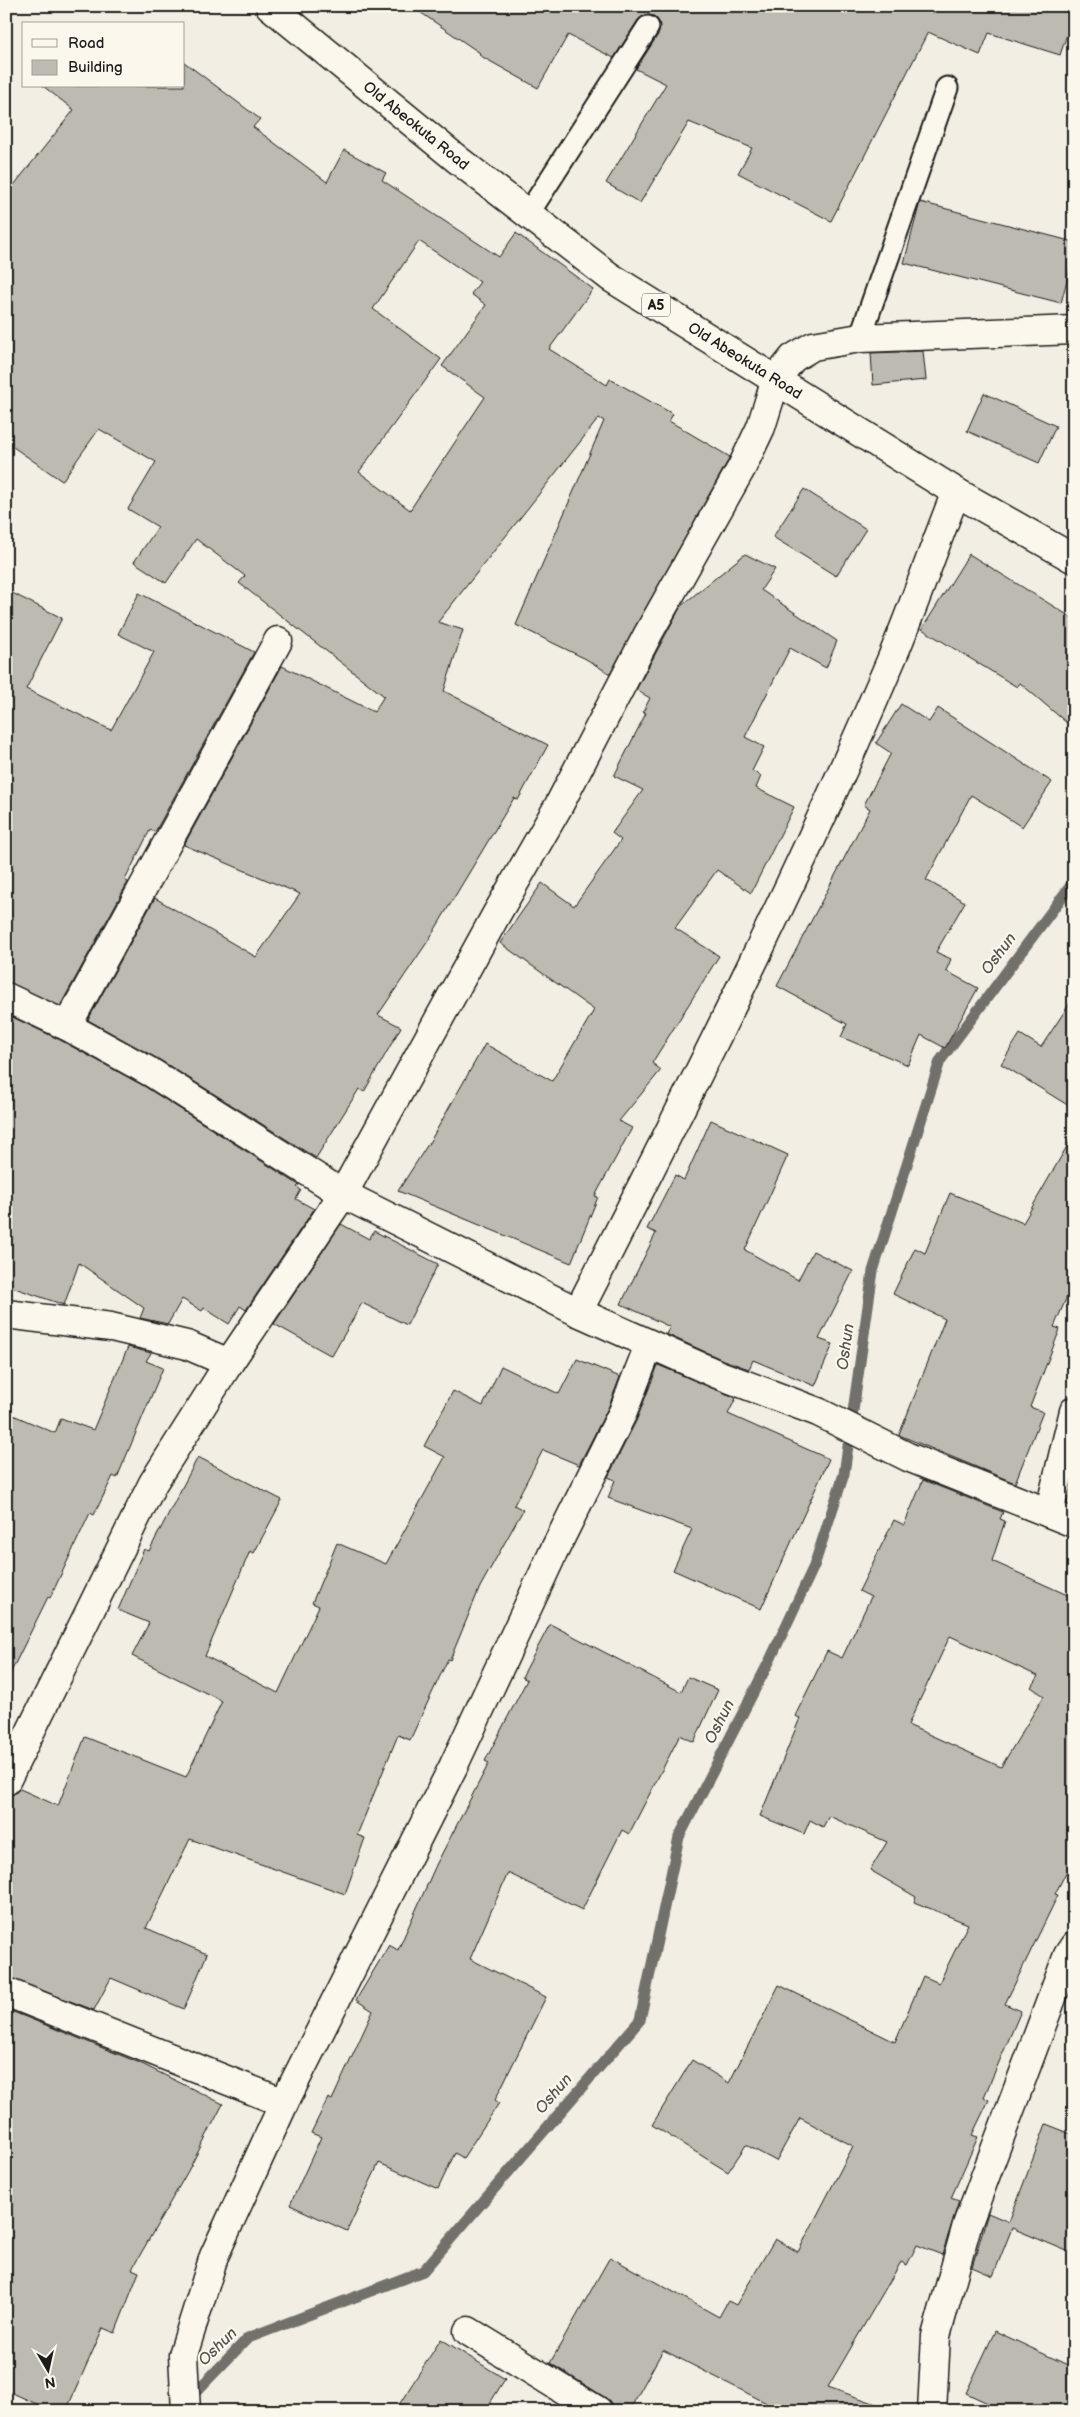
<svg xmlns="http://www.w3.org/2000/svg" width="1080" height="2417" viewBox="0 0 1080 2417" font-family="'Balsamiq Sans',sans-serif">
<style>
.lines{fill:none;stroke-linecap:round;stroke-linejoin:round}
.stream{stroke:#716f6b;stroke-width:11}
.building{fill:#bdbab1;stroke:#1c1c1c;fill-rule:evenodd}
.lane-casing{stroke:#1c1c1c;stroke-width:25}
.street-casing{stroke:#1c1c1c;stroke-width:31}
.highway-casing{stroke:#1c1c1c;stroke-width:31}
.lane{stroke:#fbf7ec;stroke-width:21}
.street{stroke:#fbf7ec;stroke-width:28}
.highway{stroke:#fbf7ec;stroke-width:28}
.labels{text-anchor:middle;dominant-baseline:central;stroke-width:4;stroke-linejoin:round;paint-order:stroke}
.shield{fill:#fbf7ec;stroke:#5f5e5a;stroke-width:1}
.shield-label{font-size:14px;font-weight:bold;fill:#1c1c1c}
.street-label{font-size:15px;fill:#1c1c1c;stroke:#fbf7ec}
.water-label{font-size:16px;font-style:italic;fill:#545351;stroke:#fbf7ec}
</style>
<rect width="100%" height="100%" fill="#f2eee4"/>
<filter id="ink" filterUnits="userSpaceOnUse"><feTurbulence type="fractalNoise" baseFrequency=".02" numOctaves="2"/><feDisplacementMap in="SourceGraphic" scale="10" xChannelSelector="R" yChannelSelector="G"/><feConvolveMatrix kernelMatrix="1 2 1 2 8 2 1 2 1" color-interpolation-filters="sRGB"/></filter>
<g filter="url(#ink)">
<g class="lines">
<path class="stream" d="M189 2399 248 2338 423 2271 640 2020 679 1837 770 1660 814 1566 844 1474 873 1271 940 1061 1074 881"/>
</g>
<g class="building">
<path d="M411 6H1074V14L1060 55 989 33 980 55 928 32 831 221 738 173 752 148 689 122 640 203 606 183 666 84 636 69 659 33V22L654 16 648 15 638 20 614 58 568 35 538 88 479 55 480 53Z"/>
<path d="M184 62 260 119 253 127 327 182 344 150 386 173 382 180 499 257 516 233 593 289 549 349 607 385 610 379 673 414 669 421 730 457 610 674 586 659 516 625 604 421 599 418 438 622 463 630 444 691 548 745 518 800 514 798 428 941 378 1015 401 1027 364 1092 359 1089 316 1158 160 1060 88 1020 155 898 256 957 300 894 184 845 282 666 374 712 384 696 239 583 245 576 196 539 166 583 134 562 158 527 128 509 156 462 99 429 62 481 6 442V195L74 110 43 86H184ZM419 241 480 282 471 294 486 305 442 366 485 397 410 510 359 472 441 359 373 309Z"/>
<path d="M920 202 1074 242V253L1061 303 904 263Z"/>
<path d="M923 351 926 380 873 385 871 353Z"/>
<path d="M984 393 1056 426 1039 463 967 431Z"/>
<path d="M804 489 866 529 836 576 773 537Z"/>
<path d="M745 554 775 569 761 590 837 641 826 668 790 648 745 737 764 747 752 771 761 776 756 788 794 807 751 893 717 870 675 928 719 956 652 1063 661 1070 619 1121 632 1128 595 1196 598 1197 571 1263 398 1191 432 1138 485 1044 552 1081 594 1010 500 943 542 883 574 906 621 840 612 833 643 790 614 776 646 713 643 712 650 698 636 690 681 606Z"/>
<path d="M969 554 1074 619V729L1020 683 1017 687 922 629Z"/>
<path d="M6 590 62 618 26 689 111 730 154 652 118 634 139 593 254 652 155 832 150 830 125 880 128 882 60 1006 6 982Z"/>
<path d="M901 704 929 722 938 708 1052 782 1022 827 971 795 926 880 965 902 936 952 951 959 946 971 978 988 945 1048 921 1035 908 1065 841 1037 847 1024 777 986 870 809 864 805 891 753 876 743Z"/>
<path d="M1074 997V1109L1001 1064 1020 1034 1041 1047Z"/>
<path d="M6 1014 60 1040 144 1086 299 1185 297 1187 301 1190 296 1199 314 1209 246 1310 240 1306 229 1324 204 1308 202 1311 182 1299 168 1324 140 1318 144 1308 79 1263 64 1305 6 1285Z"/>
<path d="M711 1120 788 1155 745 1250 798 1280 813 1251 853 1271 819 1339 833 1344 815 1386 753 1360 749 1369 723 1360 666 1334 670 1327 621 1304 656 1233 647 1229 675 1175 684 1180Z"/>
<path d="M1074 1134V1280L1054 1327 1060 1329 1030 1407 1043 1412 1015 1483 899 1435 945 1319 893 1294 915 1248 925 1253 950 1193 1023 1223Z"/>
<path d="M341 1224 369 1239 374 1231 438 1264 407 1325 362 1303 332 1356 274 1324Z"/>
<path d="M128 1347 151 1353 146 1361 163 1368 117 1478 113 1476 94 1515 90 1513 50 1598 48 1597 6 1682V1412L55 1433 61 1418 93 1430Z"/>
<path d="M577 1359 620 1377 609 1406 579 1465 543 1450 514 1505 523 1510 480 1587 450 1660 448 1659 410 1740 398 1735 357 1835 365 1838 345 1894 190 1839 146 1928 207 1954 184 2009 111 1978 94 2010 6 1977V1796L14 1794 20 1789 58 1806 85 1737 186 1777 222 1701 132 1656 149 1623 118 1610 144 1549 149 1551 198 1457 282 1500 254 1553 250 1551 205 1656 278 1693 319 1606 312 1603 337 1543 386 1564 445 1457 424 1446 453 1391 483 1406 501 1366 559 1394Z"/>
<path d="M658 1365 736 1398 728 1414 829 1459 761 1609 673 1570 692 1529 608 1498 615 1480 608 1477 637 1419Z"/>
<path d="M923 1480 1003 1512 1000 1519 1005 1521 992 1561 1074 1598V1857L1055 1894 1058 1895 1005 2004 1021 2011 984 2097 989 2100 972 2135 978 2137 951 2198 959 2201 942 2255 917 2245 907 2265 901 2262 828 2387 882 2406V2411H782L663 2350 629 2411H622L612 2405 606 2398 550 2363 610 2257 719 2317 728 2301 736 2305 775 2239 798 2252 853 2146 800 2118 776 2161 746 2145 728 2172 652 2125 692 2060 729 2083 779 1985 895 2042 923 1976 939 1983 968 1924 914 1902 916 1897 870 1870 887 1842 829 1816 823 1827 810 1820 804 1834 760 1816 800 1718 795 1716 827 1651 842 1658 871 1597 859 1591 894 1520 904 1525ZM950 1636 1038 1676 1031 1687 1044 1696 1001 1767 908 1725Z"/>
<path d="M550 1624 681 1692 688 1677 718 1690 694 1742 680 1735 629 1834 622 1830 582 1910 508 1873 470 1959 546 1997 495 2100 499 2103 463 2158 455 2153 438 2189 379 2163 347 2231 290 2205 321 2137 311 2133 328 2098 332 2100 373 2011 356 2000 389 1945 398 1950 436 1865 489 1763 485 1761 527 1680 522 1677Z"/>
<path d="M6 2009 140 2063 223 2104 188 2171 132 2269 139 2272 115 2333 103 2328 66 2411H52L6 2390Z"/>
<path d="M1046 2124 1074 2135V2254L1012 2228 993 2276 972 2267 988 2213 1009 2222Z"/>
<path d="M995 2331 1074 2368V2411H1005L966 2393Z"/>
<path d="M441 2339 505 2379 485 2411H395Z"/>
</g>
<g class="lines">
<g class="lane-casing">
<g id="lane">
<path d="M528 214 648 27"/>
<path d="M860 338 947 88"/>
</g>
</g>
<g class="street-casing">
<g id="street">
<path d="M6 997 67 1026 152 1073 343 1194 578 1312 717 1374 818 1412 908 1457 1074 1523"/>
<path d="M67 1026 278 641"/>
<path d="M578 1312C688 1096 797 881 892 658 915 603 934 547 956 492"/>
<path d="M6 1314 111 1327 187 1345 229 1363"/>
<path d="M1049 1513 1074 1411"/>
<path d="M6 1781 153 1483 229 1363 343 1194 496 915 558 807 648 634 742 467 761 427 776 379 793 358 813 346 860 338 1074 330"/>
<path d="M6 1992 284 2103"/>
<path d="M468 2331 598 2411"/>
<path d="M186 2411 183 2355 214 2256 284 2103 453 1767 553 1553 623 1412 649 1345"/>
<path d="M932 2411 936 2336 967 2225 1068 1955 1074 1946"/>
</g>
</g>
<g class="highway-casing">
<path id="highway" d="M270 6 458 160 610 277 956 492 1074 559"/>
</g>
<use href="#lane" class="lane"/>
<use href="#street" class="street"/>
<use href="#highway" class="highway"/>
</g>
</g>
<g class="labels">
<rect class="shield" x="642" y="293.5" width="28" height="23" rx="4"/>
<g class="shield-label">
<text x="656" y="305">A5</text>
</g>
<g class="street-label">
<text transform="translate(416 126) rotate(39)">Old Abeokuta Road</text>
<text transform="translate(745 361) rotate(32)">Old Abeokuta Road</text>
</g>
<g class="water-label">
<text transform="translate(999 954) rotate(-53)">Oshun</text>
<text transform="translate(846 1347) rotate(-82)">Oshun</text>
<text transform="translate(720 1722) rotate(-63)">Oshun</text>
<text transform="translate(554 2094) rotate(-49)">Oshun</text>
<text transform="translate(218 2347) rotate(-44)">Oshun</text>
</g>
</g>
<rect width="1080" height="2417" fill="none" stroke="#fbf7ec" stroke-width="25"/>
<rect x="12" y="12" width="1055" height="2392" fill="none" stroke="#1c1c1c" stroke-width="2" filter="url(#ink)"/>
<rect x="22" y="22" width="162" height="65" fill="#fbf7ec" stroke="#a29f99"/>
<rect x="32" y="39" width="25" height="8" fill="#fbf7ec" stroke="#a29f99"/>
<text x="68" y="48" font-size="15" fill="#1c1c1c">Road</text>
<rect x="32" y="60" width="25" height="15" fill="#bdbab1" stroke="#a29f99"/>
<text x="68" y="72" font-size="15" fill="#1c1c1c">Building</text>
<g transform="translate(48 2370) rotate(171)" stroke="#fbf7ec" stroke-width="4" paint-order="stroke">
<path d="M0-4L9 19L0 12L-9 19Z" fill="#1c1c1c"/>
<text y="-8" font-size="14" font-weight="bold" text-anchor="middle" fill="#1c1c1c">N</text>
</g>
</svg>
